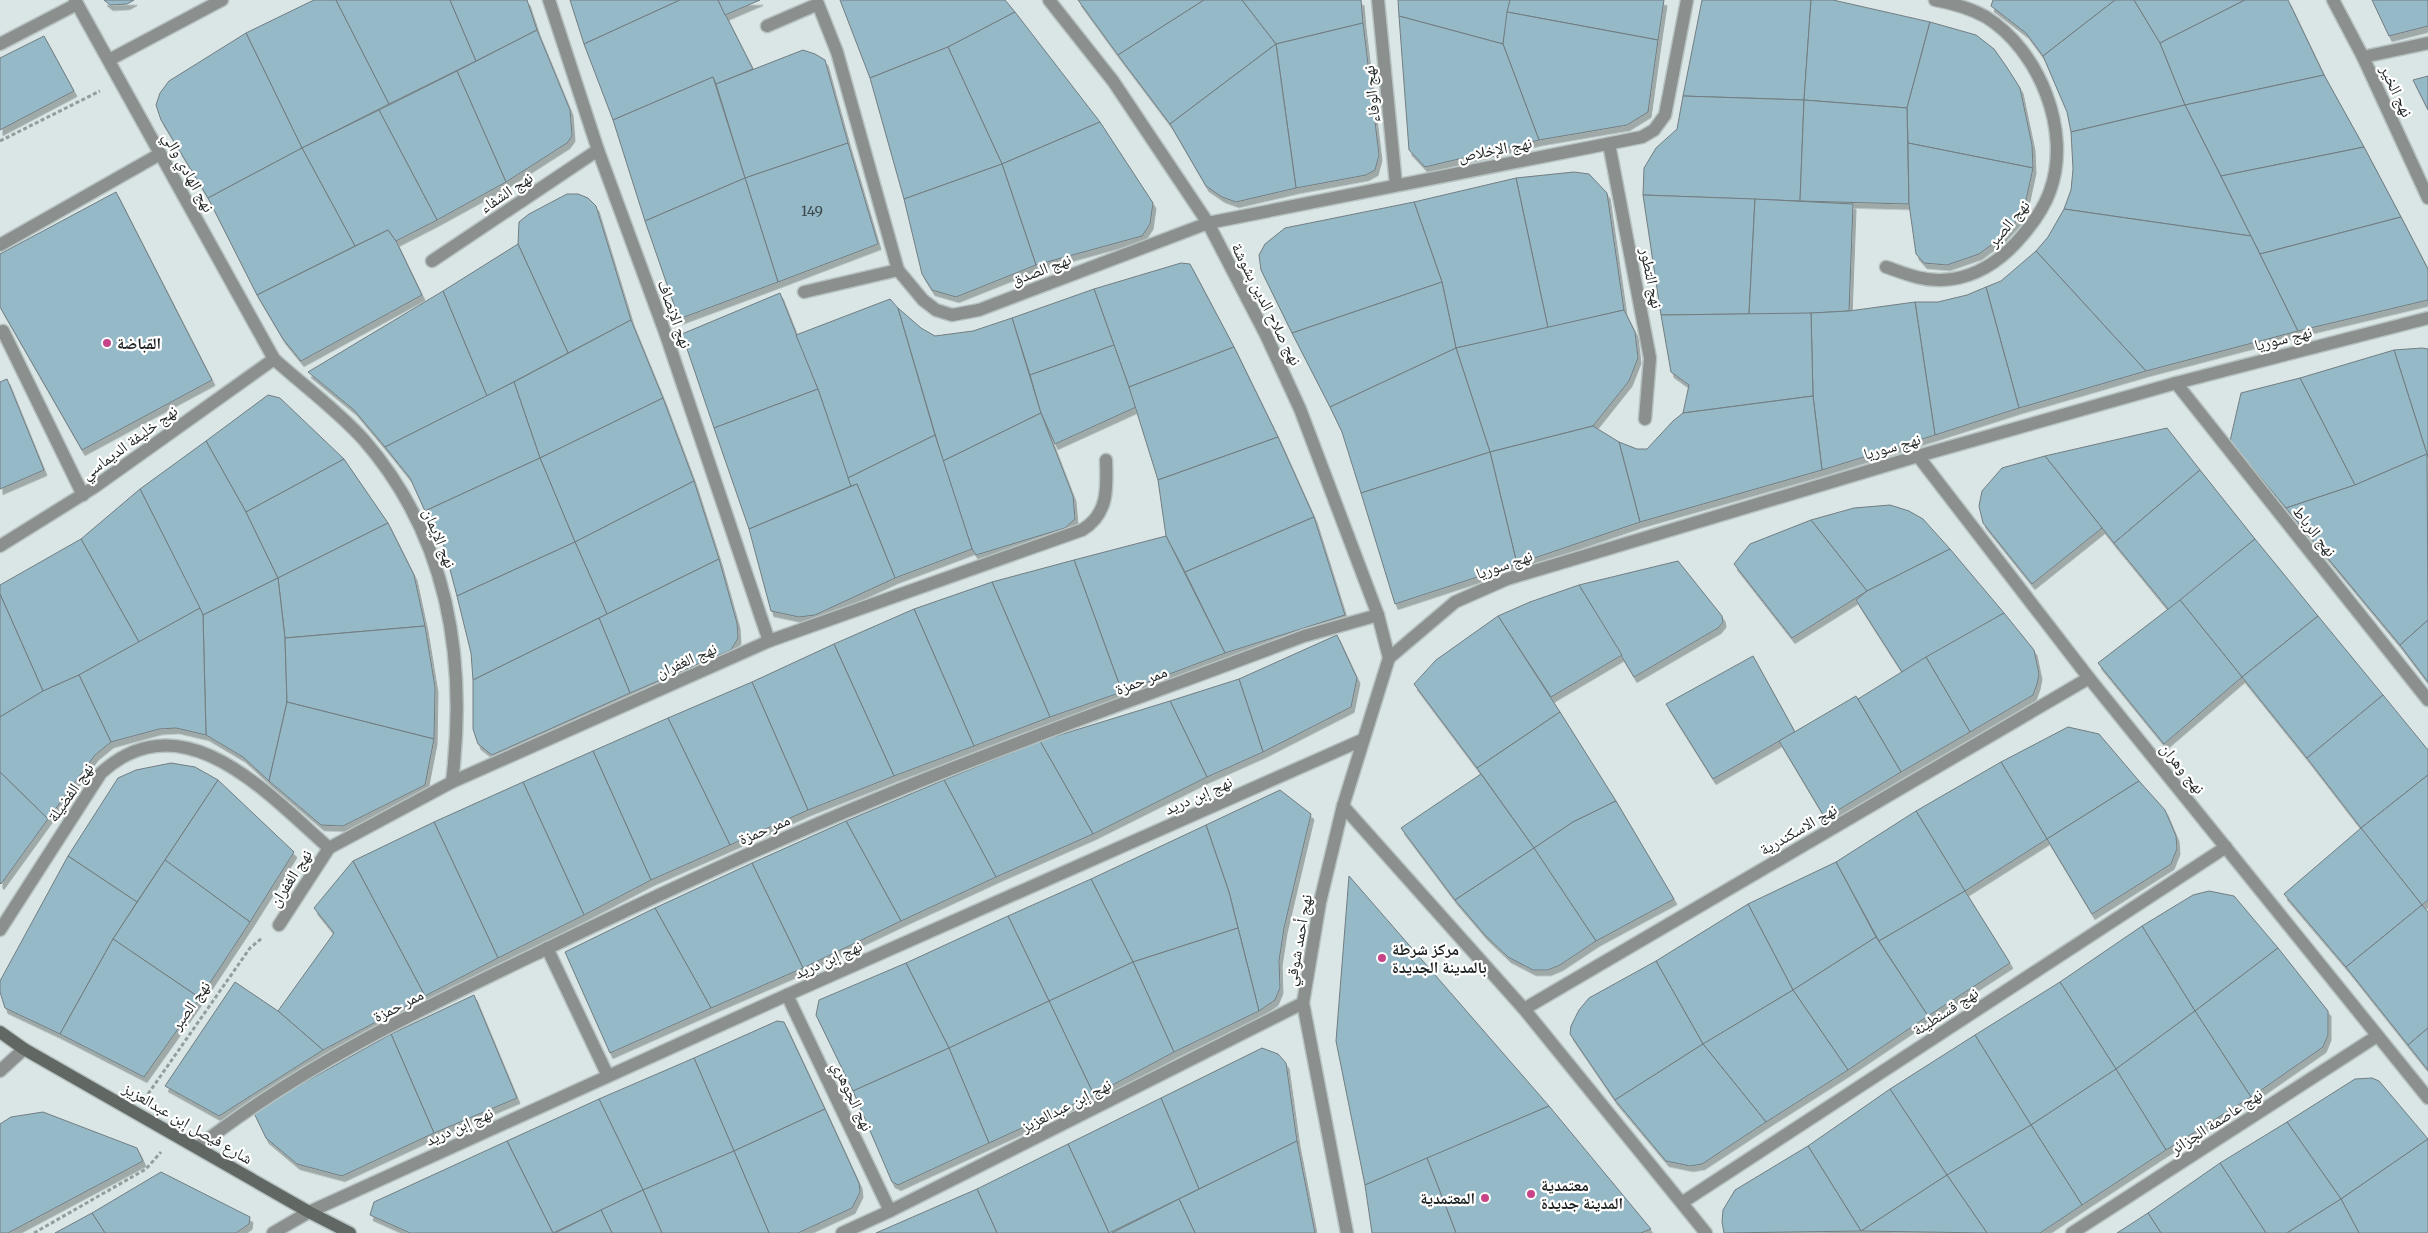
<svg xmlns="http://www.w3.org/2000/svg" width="2428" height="1233" viewBox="0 0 2428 1233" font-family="Merriweather,'Noto Naskh Arabic',serif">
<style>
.building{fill:#95b9c7;stroke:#727d81;filter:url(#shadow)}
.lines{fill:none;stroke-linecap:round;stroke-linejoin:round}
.service-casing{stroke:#b7c3c2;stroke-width:15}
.minor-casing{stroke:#b7c3c2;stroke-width:15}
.secondary-casing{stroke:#b7c3c2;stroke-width:15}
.path{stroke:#939d9d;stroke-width:3;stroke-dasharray:4 2.5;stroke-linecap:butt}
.service{stroke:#8b8f8d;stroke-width:12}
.minor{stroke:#8b8f8d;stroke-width:12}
.secondary{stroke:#616864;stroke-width:12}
.poi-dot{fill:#c84488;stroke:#fff;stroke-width:2}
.labels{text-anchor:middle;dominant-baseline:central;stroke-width:4.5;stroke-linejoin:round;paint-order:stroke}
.number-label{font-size:14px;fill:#3c484c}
.street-label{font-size:16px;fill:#1e2323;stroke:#fff}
.poi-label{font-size:16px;font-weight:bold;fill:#1e2323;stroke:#fff;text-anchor:start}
</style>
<defs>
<filter id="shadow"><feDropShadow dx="3" dy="5.5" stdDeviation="0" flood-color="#0004"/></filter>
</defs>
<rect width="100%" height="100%" fill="#d9e6e5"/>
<g class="building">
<path d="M104 0H134L127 4 110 5Z"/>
<path d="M314 0H336L389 104 302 148 246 33Z"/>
<path d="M336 0H450L476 61 389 104Z"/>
<path d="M450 0H527L537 30 476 61Z"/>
<path d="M570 0H680L584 44Z"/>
<path d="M680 0H718L753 69 716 84 713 77 613 120 584 44Z"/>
<path d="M718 0H760L725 15Z"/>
<path d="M840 0H1005L1015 12 948 47 870 78Z"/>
<path d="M1078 0H1204L1118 55Z"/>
<path d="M1204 0H1242L1276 44 1170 124 1118 55Z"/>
<path d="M1242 0H1361L1363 23 1276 44Z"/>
<path d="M1398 0H1510L1503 44 1399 16Z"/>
<path d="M1510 0H1664L1658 40 1507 12Z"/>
<path d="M1702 0H1811L1804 100 1683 96Z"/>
<path d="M1811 0H1833L1930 22 1907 108 1804 100Z"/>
<path d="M1993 0H2115L2043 56 2026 33 1991 6Z"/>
<path d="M2115 0H2134L2160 43 2185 105 2071 132 2067 112 2043 56Z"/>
<path d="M2134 0H2245L2160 43Z"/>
<path d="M2245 0H2288L2324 75 2185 105 2160 43Z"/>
<path d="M2372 0H2428V26L2389 36Z"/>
<path d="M1015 12 1100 122 1002 164 948 47Z"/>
<path d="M1507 12 1658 40 1648 112 1627 125 1539 140 1503 44Z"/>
<path d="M1399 16 1503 44 1539 140 1425 167 1409 150Z"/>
<path d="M1930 22 1976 35 1994 49 2006 66 2020 88 2032 145 2033 168 1908 143 1907 108Z"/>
<path d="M1363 23 1379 155 1375 170 1366 175 1296 188 1276 44Z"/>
<path d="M537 30 570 110 572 136 567 143 506 182 457 71Z"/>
<path d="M246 33 302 148 208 198 161 120 156 105 160 93 169 81Z"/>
<path d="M44 36 74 91 0 130V58Z"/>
<path d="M1276 44 1296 188 1236 202 1222 197 1206 186 1170 124Z"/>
<path d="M948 47 1002 164 904 199 870 78Z"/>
<path d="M803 50 815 54 825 60 848 143 745 178 716 84Z"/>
<path d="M457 71 506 182 437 220 379 110Z"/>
<path d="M2324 75 2364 147 2221 176 2185 105Z"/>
<path d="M2428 76V110L2413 80Z"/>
<path d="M713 77 745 178 645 221 613 120Z"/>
<path d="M1683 96 1804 100 1800 201 1643 195 1644 168 1656 148 1677 129Z"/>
<path d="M1804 100 1907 108 1909 204 1800 201Z"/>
<path d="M2185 105 2251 236 2064 209 2071 190 2073 169 2071 132Z"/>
<path d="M379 110 437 220 396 241 388 230 355 246 302 148Z"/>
<path d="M1100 122 1153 203 1150 224 1142 236 1036 265 1002 164Z"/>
<path d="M848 143 878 244 778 282 745 178Z"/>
<path d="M1908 143 2033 168 2023 214 2002 237 1979 254 1947 265 1924 263 1916 254 1909 204Z"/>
<path d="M2364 147 2401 217 2260 254 2221 176Z"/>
<path d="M302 148 355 246 257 295 208 198Z"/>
<path d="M1002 164 1036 265 956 297 932 290 922 274 904 199Z"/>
<path d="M1574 172 1589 174 1607 193 1624 310 1548 328 1516 178Z"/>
<path d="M745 178 778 282 679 319 645 221Z"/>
<path d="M1516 178 1548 328 1456 348 1442 282 1414 202Z"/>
<path d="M116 192 212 380 82 450 0 307V254Z"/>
<path d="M567 194H578L588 198 596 206 631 320 568 353 518 244 519 222 529 214Z"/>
<path d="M1643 195 1755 199 1749 314 1661 315Z"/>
<path d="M1755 199 1853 204 1849 311 1763 316 1749 314Z"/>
<path d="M1414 202 1442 282 1292 333 1261 270 1259 255 1265 244 1285 228Z"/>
<path d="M2064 209 2251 236 2298 331 2146 371 2036 251 2048 237Z"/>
<path d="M2401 217 2428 269V300L2298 331 2260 254Z"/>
<path d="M388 230 396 241 422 295 301 361 283 339 257 295Z"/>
<path d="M518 244 568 353 487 396 443 291Z"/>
<path d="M2036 251 2146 371 2019 408 1986 287 2001 281Z"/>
<path d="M1181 263 1190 264 1234 347 1129 387 1094 289Z"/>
<path d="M1442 282 1456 348 1330 407 1292 333Z"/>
<path d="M1986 287 2019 408 1935 435 1915 302H1938L1967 295Z"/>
<path d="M1094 289 1114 345 1030 375 1012 318Z"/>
<path d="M443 291 487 396 385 447 354 410 308 372Z"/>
<path d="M780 293 818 389 714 428 682 334Z"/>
<path d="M890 299 898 308 935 435 848 478 818 389 796 335Z"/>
<path d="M1915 302 1935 435 1822 470 1813 396 1811 313 1849 311Z"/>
<path d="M898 308 921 328 935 336 973 331 1012 318 1041 413 943 461Z"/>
<path d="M1624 310 1635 332 1638 358 1629 381 1593 426 1490 452 1456 348Z"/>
<path d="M1811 313 1813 396 1683 413 1689 385 1671 372 1661 315Z"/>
<path d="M631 320 663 398 540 458 514 382Z"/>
<path d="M1114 345 1136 407 1055 444 1041 413 1030 375Z"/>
<path d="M1234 347 1278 437 1158 480 1129 387Z"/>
<path d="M1456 348 1490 452 1361 493 1342 432 1330 407Z"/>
<path d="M2422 348 2428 349V457L2394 350Z"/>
<path d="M2394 350 2427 454 2355 485 2300 378Z"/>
<path d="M2300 378 2355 485 2286 508 2230 441 2241 393Z"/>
<path d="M7 379 44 470 0 489V382Z"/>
<path d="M514 382 540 458 425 511 410 478 385 447Z"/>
<path d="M818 389 851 486 749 529 714 428Z"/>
<path d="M268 395 280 398 344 459 246 512 206 441Z"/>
<path d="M1813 396 1822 470 1640 522 1619 442 1637 449H1647L1673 421 1683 413Z"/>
<path d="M663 398 694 481 575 542 540 458Z"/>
<path d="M1041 413 1073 496 1075 519 1065 528 976 555 972 549 943 461Z"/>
<path d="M1593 426 1619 442 1640 522 1517 564 1490 452Z"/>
<path d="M2167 428 2200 470 2114 543 2045 456Z"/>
<path d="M935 435 972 549 895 578 857 484 851 486 848 478Z"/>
<path d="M1278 437 1314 517 1185 572 1166 536 1158 480Z"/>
<path d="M206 441 246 512 278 578 203 615 140 489Z"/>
<path d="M1490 452 1517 564 1395 604 1361 493Z"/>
<path d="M2427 454 2428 620 2400 645 2286 508 2355 485Z"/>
<path d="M2045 456 2102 528 2032 584 1983 523 1979 506 1982 491 2002 468Z"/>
<path d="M540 458 575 542 457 596 443 543 425 511Z"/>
<path d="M344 459 388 523 278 578 246 512Z"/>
<path d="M2200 470 2255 539 2169 610 2114 543Z"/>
<path d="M694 481 719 559 607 614 575 542Z"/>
<path d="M857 484 895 578 815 615 799 617 771 611 749 529Z"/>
<path d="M140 489 200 608 139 642 81 539Z"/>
<path d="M1890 505 1909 511 1923 519 1950 549 1867 591 1811 520 1854 508Z"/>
<path d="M1314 517 1345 615 1225 653 1185 572Z"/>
<path d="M1811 520 1867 591 1792 638 1734 564 1750 544Z"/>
<path d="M388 523 414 575 425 626 285 638 278 578Z"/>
<path d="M1166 536 1225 653 1122 692 1074 560Z"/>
<path d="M81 539 139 642 79 675 43 691 0 594V585Z"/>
<path d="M2255 539 2318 616 2242 677 2180 600Z"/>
<path d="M575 542 607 614 473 680 471 653 457 596Z"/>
<path d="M1950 549 2004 613 1902 672 1856 600 1867 591Z"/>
<path d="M719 559 737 623 738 638 731 650 630 693 599 618Z"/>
<path d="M1074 560 1122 692 1050 717 992 582Z"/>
<path d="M1678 561 1722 616 1723 622 1718 628 1634 677 1579 585Z"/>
<path d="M278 578 285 638 287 702 269 781 243 757 206 735 203 615Z"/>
<path d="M992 582 1050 717 974 746 914 609Z"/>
<path d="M1579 585 1622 655 1551 697 1498 616 1530 602Z"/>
<path d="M0 594 43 691 0 717Z"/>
<path d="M2180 600 2242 677 2164 744 2098 663Z"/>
<path d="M200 608 203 615 206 735 176 728 159 729 111 742 79 675Z"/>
<path d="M914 609 974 746 894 776 834 644Z"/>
<path d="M2004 613 2034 650 2039 674 2037 684 2033 695 1970 732 1926 657Z"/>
<path d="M1498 616 1560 712 1477 768 1414 684 1436 660Z"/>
<path d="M2318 616 2383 695 2307 758 2242 677Z"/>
<path d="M599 618 630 693 492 755 478 744 473 729V680Z"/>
<path d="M2428 620V682L2400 645Z"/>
<path d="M425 626 435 687 434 739 287 702 285 638Z"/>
<path d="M1337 635 1357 678 1351 707 1263 752 1239 679Z"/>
<path d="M834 644 894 776 808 810 752 682Z"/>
<path d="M1753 656 1795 732 1713 779 1666 704Z"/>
<path d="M1926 657 1970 732 1901 772 1858 699Z"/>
<path d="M79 675 111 742 95 755 48 819 0 772V717L43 691Z"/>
<path d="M1239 679 1263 752 1207 777 1170 701Z"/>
<path d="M752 682 808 810 730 845 668 718Z"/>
<path d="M2383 695 2428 750V775L2361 828 2307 758Z"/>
<path d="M1856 696 1901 772 1825 818 1779 741Z"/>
<path d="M1170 701 1207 777 1093 834 1040 741Z"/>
<path d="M287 702 434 739 425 785 343 826 321 825 269 781Z"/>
<path d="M1560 712 1616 801 1573 822 1534 848 1477 768Z"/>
<path d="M668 718 730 845 651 880 593 751Z"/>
<path d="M2068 727 2099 734 2139 781 2047 839 2001 762Z"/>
<path d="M1040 741 1093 834 996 877 944 780Z"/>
<path d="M593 751 651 880 584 915 523 782Z"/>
<path d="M2001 762 2047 839 1965 891 1916 811Z"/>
<path d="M171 763 195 767 218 780 137 902 68 856 118 778 136 770Z"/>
<path d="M0 772 48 819 1 884 0 883Z"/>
<path d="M1481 774 1534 848 1455 900 1401 828Z"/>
<path d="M2428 775V900L2422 905 2361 828Z"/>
<path d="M218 780 294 852 250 922 165 860Z"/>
<path d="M944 780 996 877 901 921 846 821Z"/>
<path d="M2139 781 2165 810 2176 836 2177 849 2171 864 2092 914 2047 839Z"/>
<path d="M523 782 584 915 498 958 434 822Z"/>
<path d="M1280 790 1311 814 1284 928 1279 961 1280 988 1275 1000 1259 1011 1229 892 1206 825Z"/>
<path d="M1616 801 1674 899 1596 941 1534 848 1573 822Z"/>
<path d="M1916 811 1965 891 1879 941 1836 862Z"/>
<path d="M846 821 901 921 803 968 752 863Z"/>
<path d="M434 822 498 958 425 996 353 861Z"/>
<path d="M1206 825 1229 892 1238 928 1133 962 1091 879Z"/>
<path d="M2361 828 2422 905 2346 967 2284 894Z"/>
<path d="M1534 848 1596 941 1560 965 1548 970H1533L1508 957 1485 935 1455 900Z"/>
<path d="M68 856 137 902 113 939 60 1034 5 1008 0 992V981Z"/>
<path d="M165 860 250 922 200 998 113 939Z"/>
<path d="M353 861 425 996 323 1050 278 1011 334 933 314 908Z"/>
<path d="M1836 862 1876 937 1793 990 1748 904Z"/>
<path d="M752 863 803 968 711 1008 655 908Z"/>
<path d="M1349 876 1549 1106 1365 1185 1336 1041Z"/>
<path d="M1091 879 1133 962 1049 1001 1008 916Z"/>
<path d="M1965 891 2010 963 1928 1016 1879 941Z"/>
<path d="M2209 891 2234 896 2278 948 2195 1011 2142 926 2193 895Z"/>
<path d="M1748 904 1793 990 1703 1044 1656 961Z"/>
<path d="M2422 905 2428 912V1028L2408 1045 2346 967Z"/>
<path d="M655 908 711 1008 610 1053 565 952Z"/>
<path d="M1008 916 1049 1001 949 1048 906 963Z"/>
<path d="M2142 926 2195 1011 2116 1069 2060 982Z"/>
<path d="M1238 928 1259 1011 1174 1052 1133 962Z"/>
<path d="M1876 937 1928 1016 1848 1070 1793 990Z"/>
<path d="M113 939 200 998 144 1077 60 1034Z"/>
<path d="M2278 948 2328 1011V1035L2323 1047 2251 1097 2195 1011Z"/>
<path d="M1656 961 1703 1044 1615 1100 1570 1034 1571 1026 1579 1010 1589 998Z"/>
<path d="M1133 962 1174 1052 1094 1095 1049 1001Z"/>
<path d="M906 963 949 1048 853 1091 816 1015 819 1000Z"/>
<path d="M235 982 278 1011 323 1050 219 1116 165 1086Z"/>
<path d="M2060 982 2116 1069 2031 1125 1975 1035Z"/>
<path d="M1793 990 1848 1070 1766 1122 1703 1044Z"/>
<path d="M474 995 517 1098 434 1133 391 1034Z"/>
<path d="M1049 1001 1094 1095 989 1143 949 1048Z"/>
<path d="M2195 1011 2251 1097 2166 1150 2116 1069Z"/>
<path d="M777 1021 784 1022 825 1109 734 1151 694 1058Z"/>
<path d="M2428 1028V1070L2408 1045Z"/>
<path d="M391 1034 434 1133 342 1176 297 1164 266 1138 253 1111Z"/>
<path d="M1975 1035 2031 1125 1947 1175 1890 1089Z"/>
<path d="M1703 1044 1766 1122 1702 1164 1690 1166 1666 1161 1615 1100Z"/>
<path d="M949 1048 989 1143 898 1185 892 1182 853 1091Z"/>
<path d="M1262 1048 1278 1054 1286 1063 1297 1141 1199 1189 1161 1098Z"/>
<path d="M694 1058 734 1151 643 1190 599 1099Z"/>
<path d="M2116 1069 2166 1150 2082 1205 2031 1125Z"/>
<path d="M2372 1078 2379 1081 2428 1139 2341 1199 2287 1122 2355 1079Z"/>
<path d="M1890 1089 1947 1175 1861 1231 1808 1146Z"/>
<path d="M1161 1098 1199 1189 1109 1233 1068 1144Z"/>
<path d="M599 1099 643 1190 553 1233 507 1141Z"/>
<path d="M1549 1106 1651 1229 1641 1233H1456L1427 1158Z"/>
<path d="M825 1109 859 1183 860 1192 852 1208 798 1233H769L734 1151Z"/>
<path d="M43 1112 137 1148 143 1161 8 1233H0V1124L11 1117Z"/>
<path d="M2287 1122 2341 1199 2287 1233H2266L2220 1163Z"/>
<path d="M2031 1125 2082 1205 2040 1233H1987L1947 1175Z"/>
<path d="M2428 1139V1233H2359L2341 1199Z"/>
<path d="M507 1141 553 1233H410L370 1215 374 1202Z"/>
<path d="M1297 1141 1315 1233H1195L1179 1199Z"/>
<path d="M1068 1144 1109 1233H997L977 1189Z"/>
<path d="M1808 1146 1861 1231 1724 1233 1722 1222 1723 1210 1735 1190Z"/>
<path d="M734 1151 769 1233H662L643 1190Z"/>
<path d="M1427 1158 1456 1233H1372L1365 1185Z"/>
<path d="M2220 1163 2266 1233H2161L2148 1213Z"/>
<path d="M161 1172 250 1217 249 1224 236 1233H105L92 1213Z"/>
<path d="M1947 1175 1987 1233 1861 1231Z"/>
<path d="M977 1189 997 1233H876Z"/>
<path d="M643 1190 662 1233H612L601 1210Z"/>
<path d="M1179 1199 1195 1233H1112Z"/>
<path d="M2341 1199 2359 1233H2287Z"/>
<path d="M601 1210 612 1233H555Z"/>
<path d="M92 1213 105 1233H55Z"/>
<path d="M2148 1213 2161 1233H2117Z"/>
</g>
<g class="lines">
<g class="service-casing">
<path id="service" d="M3 331 83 495"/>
</g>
<g class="minor-casing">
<g id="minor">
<path d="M75 0 274 359C304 386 337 410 364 440 448 537 467 659 452 782"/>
<path d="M549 0 598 150 666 335 769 641"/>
<path d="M1049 0 1113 81 1208 223 1266 335 1300 409 1378 615 1389 658"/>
<path d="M1378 0 1396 185"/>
<path d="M2333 0 2363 57 2428 198"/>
<path d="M767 26 818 4 837 52 898 270 923 300 936 310 952 315 979 310 1208 223 1642 137 1654 130 1665 115 1687 0"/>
<path d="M0 44 77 4"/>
<path d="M2363 57 2428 43"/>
<path d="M109 60 222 0"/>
<path d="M1609 144 1650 358 1645 419"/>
<path d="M0 245 160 154"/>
<path d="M432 261 598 150"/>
<path d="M1886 267C1904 273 1922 281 1941 280 1975 279 2001 261 2022 236 2034 222 2044 208 2050 191 2072 131 2039 50 1986 17 1972 9 1951 3 1935 0"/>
<path d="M804 292 898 270"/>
<path d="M2176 383 2428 700"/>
<path d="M1918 456 2089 678 2428 1098"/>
<path d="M0 546 93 488 274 359"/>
<path d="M1343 806 1524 1009 1706 1233"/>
<path d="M279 925 329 848 452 782 769 641 1082 530C1109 514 1107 487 1106 460"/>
<path d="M0 930 101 773C183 698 268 794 329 848"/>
<path d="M547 948 608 1076"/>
<path d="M787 995 890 1211"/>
<path d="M1524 1009 2089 678"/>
<path d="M0 1071 24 1049"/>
<path d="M198 1147C302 1065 425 1007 544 950 653 897 762 846 874 800 1016 741 1161 690 1304 636L1378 615"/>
<path d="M1683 1202 2226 847"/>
<path d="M273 1233 309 1212 787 995 1362 740"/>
<path d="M842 1233 890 1211 1303 1003"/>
<path d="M1347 1233 1303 1003 1320 902 1343 806 1389 658 1455 602 1507 579 1918 456 2176 383 2428 318"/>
<path d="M2072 1233 2377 1036"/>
</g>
</g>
<g class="secondary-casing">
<path id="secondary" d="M0 1032 24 1049 309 1212 350 1233"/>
</g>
<g class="path">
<path d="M0 141 100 91"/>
<path d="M148 1094 250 948 262 938"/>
<path d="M34 1233 146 1169 161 1152"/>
</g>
<use href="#service" class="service"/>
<use href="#minor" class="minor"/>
<use href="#secondary" class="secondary"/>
</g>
<g class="poi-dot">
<circle cx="107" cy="343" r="5"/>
<circle cx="1382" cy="958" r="5"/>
<circle cx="1531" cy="1194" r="5"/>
<circle cx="1485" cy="1198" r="5"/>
</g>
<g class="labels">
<g class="number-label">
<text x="812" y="211">149</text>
</g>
<g class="street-label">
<text transform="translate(2397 91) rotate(65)">نهج الخير</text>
<text transform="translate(1371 94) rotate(-96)">نهج الوفاء</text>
<text transform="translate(1495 149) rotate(-11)">نهج الإخلاص</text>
<text transform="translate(189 172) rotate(61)">نهج الهادي والي</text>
<text transform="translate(506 192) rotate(-34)">نهج الشفاء</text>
<text transform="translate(2008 223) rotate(-50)">نهج الصبر</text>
<text transform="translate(1041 269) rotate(-21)">نهج الصدق</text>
<text transform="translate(1652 278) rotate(79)">نهج التطور</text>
<text transform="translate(1267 304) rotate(63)">نهج صلاح الدين بشوشة</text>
<text transform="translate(675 314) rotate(70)">نهج الإنصاف</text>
<text transform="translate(2283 338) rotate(-14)">نهج سوريا</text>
<text transform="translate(129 442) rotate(-36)">نهج خليفة الديماسي</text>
<text transform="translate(1892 446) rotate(-16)">نهج سوريا</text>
<text transform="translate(2315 531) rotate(52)">نهج الرباط</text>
<text transform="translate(440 538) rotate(68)">نهج الإيمان</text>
<text transform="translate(1504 564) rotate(-19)">نهج سوريا</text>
<text transform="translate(686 660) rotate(-24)">نهج الغفران</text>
<text transform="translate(1141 680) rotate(-21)">ممر حمزة</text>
<text transform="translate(2183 768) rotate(51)">نهج وهران</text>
<text transform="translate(70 792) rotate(-55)">نهج الفضيلة</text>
<text transform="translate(1198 795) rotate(-24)">نهج إبن دريد</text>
<text transform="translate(764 829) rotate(-23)">ممر حمزة</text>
<text transform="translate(1798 829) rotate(-30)">نهج الاسكندرية</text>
<text transform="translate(290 878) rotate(-57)">نهج الغفران</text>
<text transform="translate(1298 940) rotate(-80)">نهج أحمد شوقي</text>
<text transform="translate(828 959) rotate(-24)">نهج إبن دريد</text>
<text transform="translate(190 1005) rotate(-55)">نهج الصبر</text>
<text transform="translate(398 1005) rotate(-27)">ممر حمزة</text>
<text transform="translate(1945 1011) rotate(-33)">نهج قسنطينة</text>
<text transform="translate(853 1096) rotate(65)">نهج الجوهري</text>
<text transform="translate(1066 1105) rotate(-27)">نهج إبن عبدالعزيز</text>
<text transform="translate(2216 1121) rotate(-33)">نهج عاصمة الجزائر</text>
<text transform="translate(188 1123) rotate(30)">شارع فيصل إبن عبدالعزيز</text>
<text transform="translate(459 1126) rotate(-24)">نهج إبن دريد</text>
</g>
<g class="poi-label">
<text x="117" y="343">القباضة</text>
<text x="1392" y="949">مركز شرطة<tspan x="1392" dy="18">بالمدينة الجديدة</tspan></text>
<text x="1541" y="1185">معتمدية<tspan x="1541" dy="18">المدينة جديدة</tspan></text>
<text x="1475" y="1198" text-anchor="end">المعتمدية</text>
</g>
</g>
</svg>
